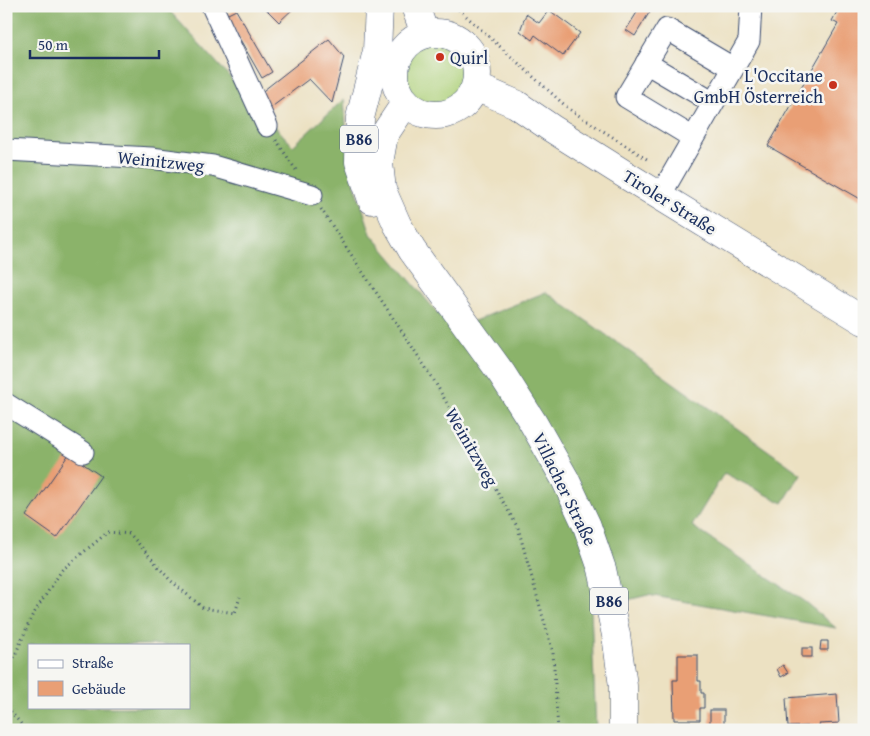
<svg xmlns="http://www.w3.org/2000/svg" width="870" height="736" viewBox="0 0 870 736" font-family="'Gentium Book Plus',serif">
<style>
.green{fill:#afd17a;stroke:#65806c}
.forest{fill:#8bb36a;stroke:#537164;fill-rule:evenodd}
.building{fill:#e99f75}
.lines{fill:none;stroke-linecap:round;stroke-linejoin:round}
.minor-casing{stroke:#3a4a6d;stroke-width:23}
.major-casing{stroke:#3a4a6d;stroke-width:29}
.path{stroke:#3a4a6d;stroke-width:3;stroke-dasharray:1 4;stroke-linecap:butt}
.minor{stroke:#fff;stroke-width:21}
.major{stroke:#fff;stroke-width:28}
.poi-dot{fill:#c8321e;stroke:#f6f6f2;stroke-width:2}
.labels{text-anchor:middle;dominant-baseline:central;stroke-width:5;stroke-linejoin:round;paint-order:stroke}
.shield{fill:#f6f6f2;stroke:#5d6b8a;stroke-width:1}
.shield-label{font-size:16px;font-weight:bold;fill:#1b2f5e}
.poi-label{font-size:18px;fill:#1b2f5e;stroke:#f6f6f2;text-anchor:start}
.street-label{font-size:18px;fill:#1b2f5e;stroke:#f6f6f2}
</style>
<rect width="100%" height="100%" fill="#f6f6f2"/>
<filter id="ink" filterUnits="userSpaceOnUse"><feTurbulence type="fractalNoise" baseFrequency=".02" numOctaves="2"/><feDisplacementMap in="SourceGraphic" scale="10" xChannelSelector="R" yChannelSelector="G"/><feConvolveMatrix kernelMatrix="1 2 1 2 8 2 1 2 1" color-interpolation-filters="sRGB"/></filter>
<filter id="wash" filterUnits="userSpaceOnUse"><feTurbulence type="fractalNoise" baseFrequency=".0096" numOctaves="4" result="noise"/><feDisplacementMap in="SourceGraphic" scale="20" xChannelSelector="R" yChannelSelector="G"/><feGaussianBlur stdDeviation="1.12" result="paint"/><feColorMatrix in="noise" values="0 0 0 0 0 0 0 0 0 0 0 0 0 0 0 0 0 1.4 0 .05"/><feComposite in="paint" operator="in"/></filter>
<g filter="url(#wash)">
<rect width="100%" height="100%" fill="#ece1c2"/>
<circle class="green" cx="437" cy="74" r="34"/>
<path class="forest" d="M6 6H165L293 146 344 99 349 166 371 234 452 330 546 292 801 474 783 503 724 473 692 526 805 602 836 628 648 595 591 609 596 730H6ZM29 645H189V707H29Z"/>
<g id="blocks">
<g class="building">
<path d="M259 6H296L279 22 264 7 261 9Z"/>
<path d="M641 6H648L652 8 635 36 626 30Z"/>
<path d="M840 6H864V201L768 146 838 24 832 21Z"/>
<path d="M236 10 272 72 262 78 226 15Z"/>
<path d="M549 10 580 33 563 56 535 35 532 40 520 31 526 14 539 23Z"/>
<path d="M329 39 344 57 332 103 309 79 269 109 259 94Z"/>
<path d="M69 454 101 476 57 538 26 516Z"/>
<path d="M821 641H828V650H820Z"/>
<rect x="802" y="648" width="10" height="9"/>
<path d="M678 655H698V681H701V693H704V708H700V720H674L673 680H678Z"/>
<path d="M783 665 788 673 781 677 777 669Z"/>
<path d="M837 694 839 723 819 724 820 729 812 730 811 726 788 727 786 698Z"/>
<rect x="710" y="710" width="14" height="16"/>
</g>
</g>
</g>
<g filter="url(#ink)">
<use href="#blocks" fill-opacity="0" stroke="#3a4a6d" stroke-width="1"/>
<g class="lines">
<g class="minor-casing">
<g id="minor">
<path d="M212 6 267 126"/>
<path d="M646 63 712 102"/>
<path d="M692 137 626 97 667 29 733 68"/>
<path d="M6 150 151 158 213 166 312 195"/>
<path d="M660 196 749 41 751 6"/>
<path d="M6 404 83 452"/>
</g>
</g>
<g class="major-casing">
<g id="major">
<path d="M415 6 425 34"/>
<circle cx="436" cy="74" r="41"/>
<path d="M476 87 516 104 551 128 629 177 864 321"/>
<path d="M406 102 384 135 379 163 382 190 397 224 412 250 502 374 532 421 565 479 587 526 602 569 616 635 623 686V730"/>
<path d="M372 200 359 162 360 118 377 51 379 6"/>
</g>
</g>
<g class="path">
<path d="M455 6 569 109 650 161"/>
<path d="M276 140 296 170"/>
<path d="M321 209 432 377 518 528 553 653 558 730"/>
<path d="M6 676 32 616 62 570 108 532 130 534 170 580 203 608 235 613 240 597"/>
<path d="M6 703 7 707 26 730"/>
</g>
<use href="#minor" class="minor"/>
<use href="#major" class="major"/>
</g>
</g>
<g class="poi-dot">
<circle cx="440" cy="57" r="5"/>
<circle cx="833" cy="85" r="5"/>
</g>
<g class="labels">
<g class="shield">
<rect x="340" y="125.5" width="38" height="27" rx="4"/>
<rect x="590" y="587.5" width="38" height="27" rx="4"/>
</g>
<g class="shield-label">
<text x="359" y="139">B86</text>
<text x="609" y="601">B86</text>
</g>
<g class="poi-label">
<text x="450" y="57">Quirl</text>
<text x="823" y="75" text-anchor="end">L'Occitane<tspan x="823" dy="21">GmbH Österreich</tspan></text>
</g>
<g class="street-label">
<text transform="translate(161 161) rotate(6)">Weinitzweg</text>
<text transform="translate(670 202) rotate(32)">Tiroler Straße</text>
<text transform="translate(472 447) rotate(60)">Weinitzweg</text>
<text transform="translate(565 489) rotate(64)">Villacher Straße</text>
</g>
</g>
<rect width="870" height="736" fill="none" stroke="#f6f6f2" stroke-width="25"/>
<rect x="28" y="644" width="162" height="65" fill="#f6f6f2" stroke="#9ea6b7"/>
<rect x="38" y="660" width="25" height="8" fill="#ffffff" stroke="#9ea6b7"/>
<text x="72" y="668" font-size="15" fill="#1b2f5e">Straße</text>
<rect x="38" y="681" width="25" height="15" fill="#e99f75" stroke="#9ea6b7"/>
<text x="72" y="694" font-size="15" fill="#1b2f5e">Gebäude</text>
<path d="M30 50v8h129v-8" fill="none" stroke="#1b2f5e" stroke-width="2.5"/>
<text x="38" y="50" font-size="15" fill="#1b2f5e" stroke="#f6f6f2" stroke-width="4" paint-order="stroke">50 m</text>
</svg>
